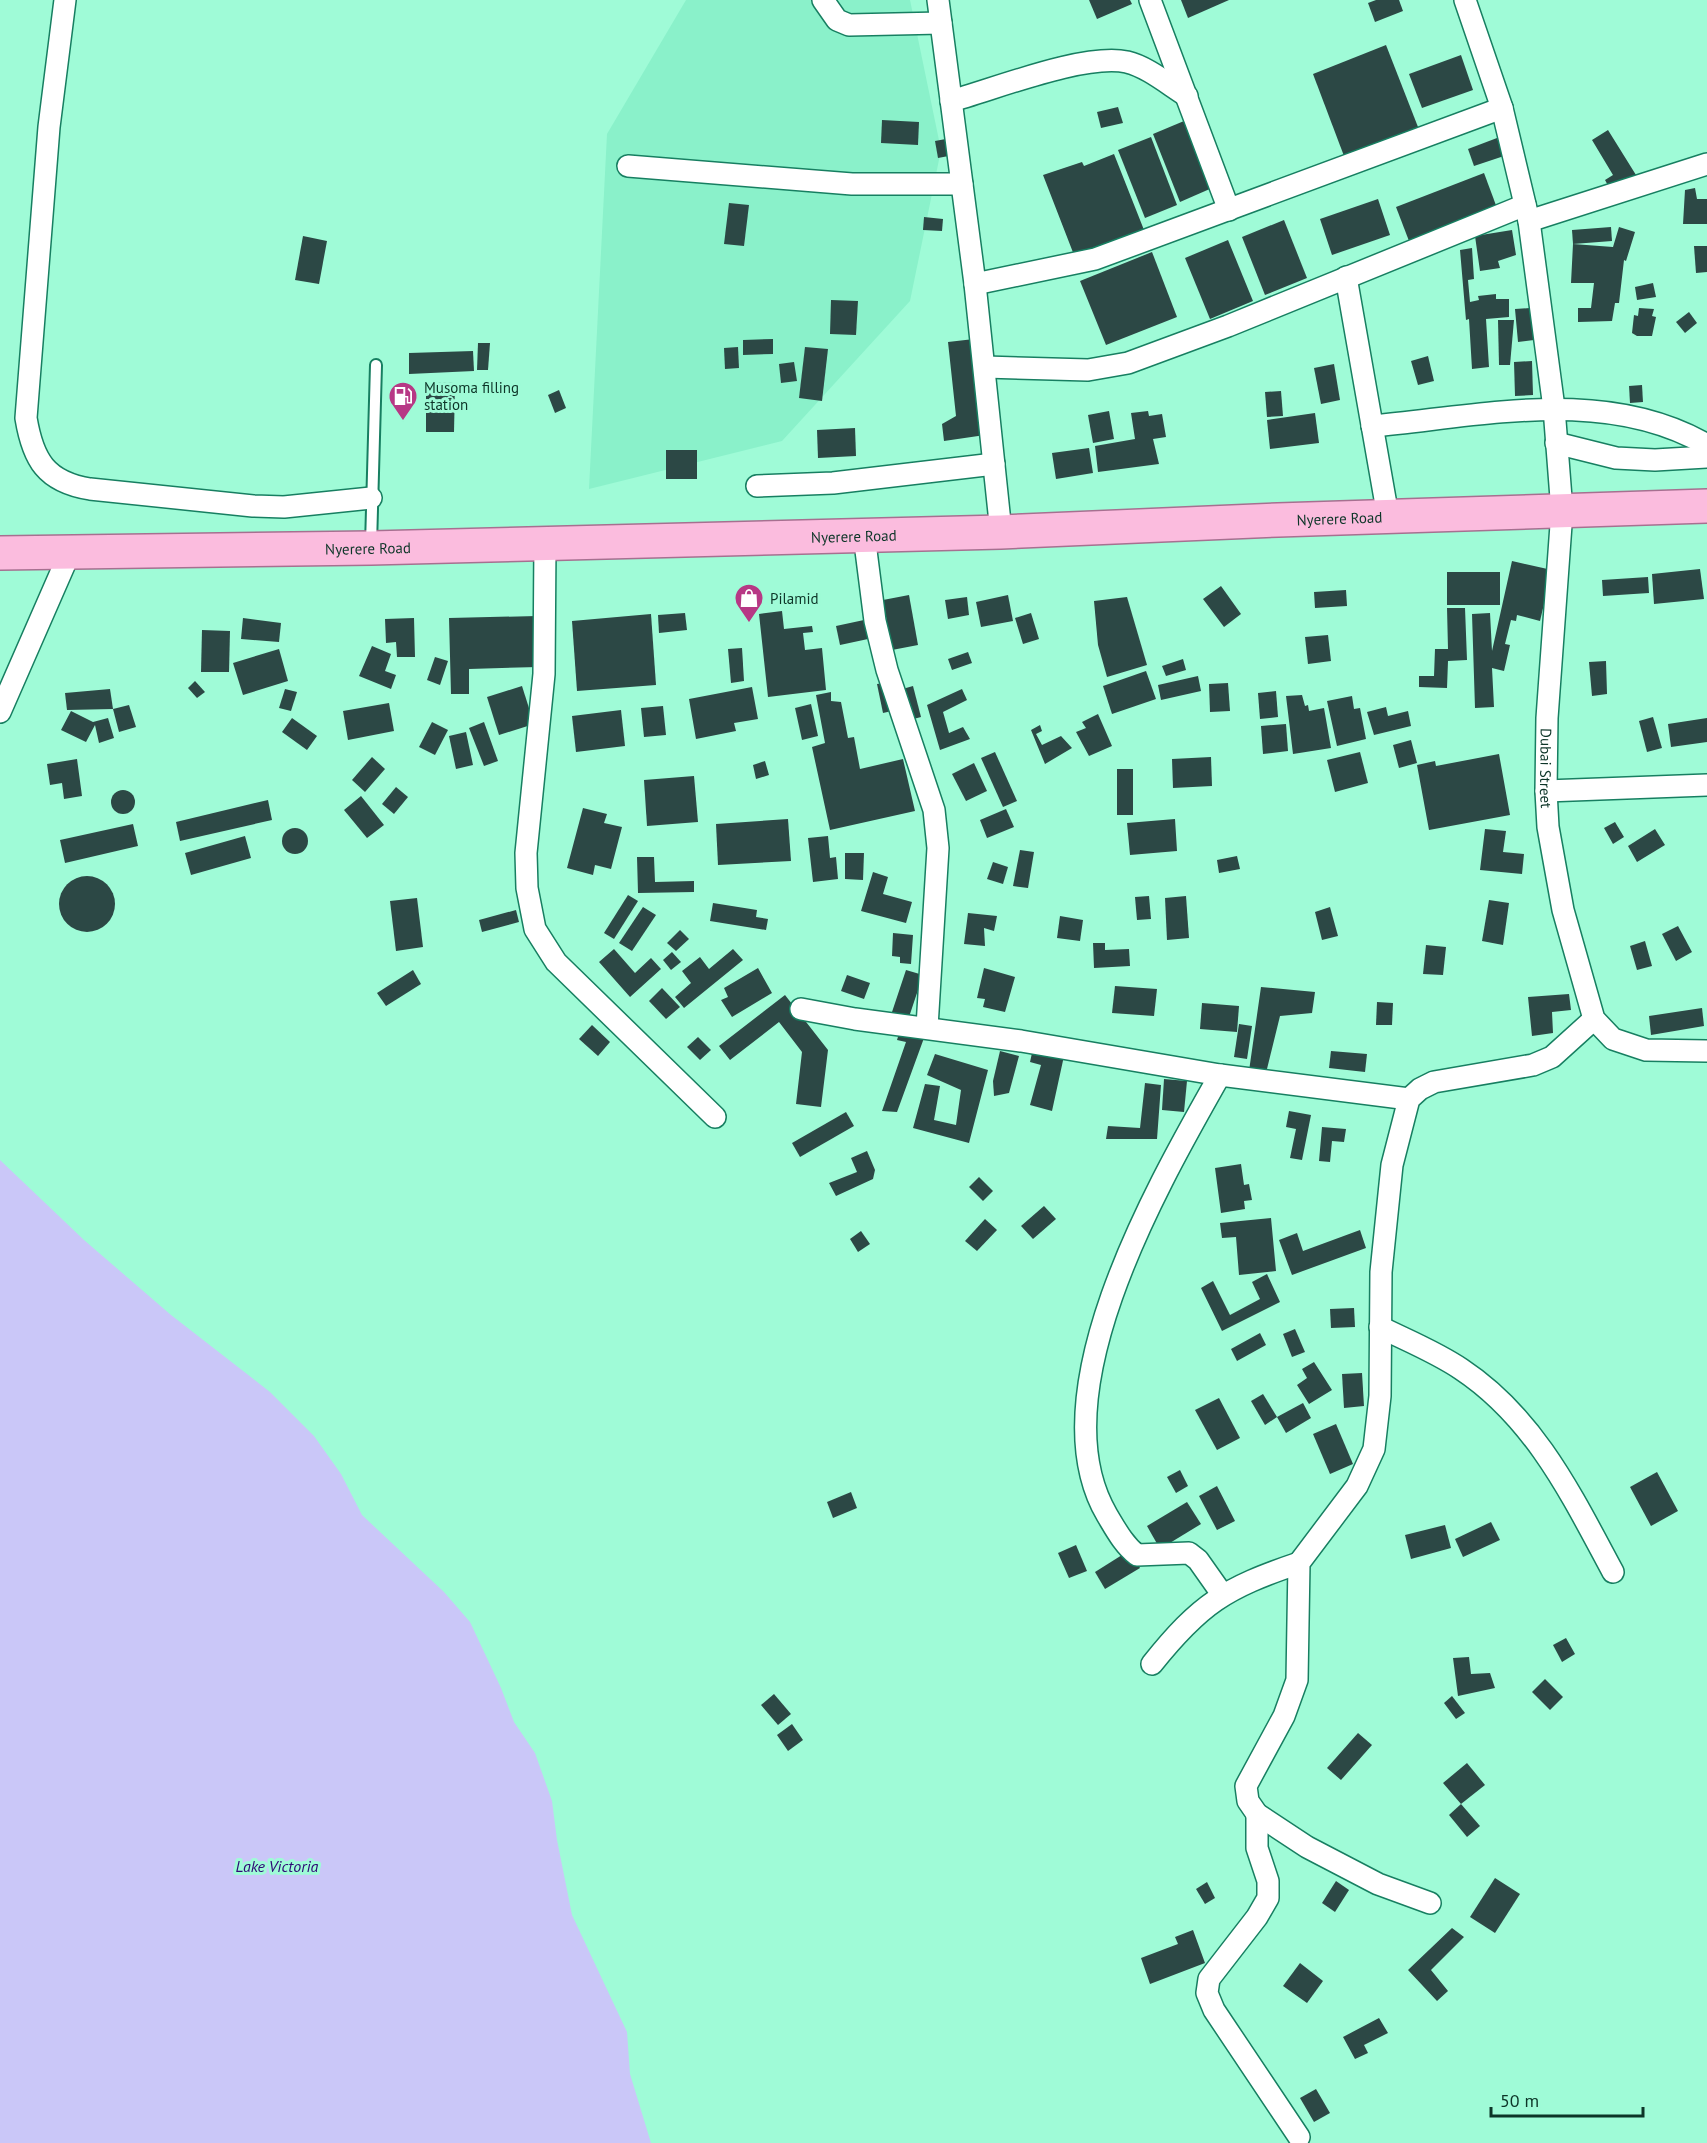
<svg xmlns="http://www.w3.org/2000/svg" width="1707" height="2143" viewBox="0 0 1707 2143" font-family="'PT Sans',sans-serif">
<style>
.built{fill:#8af1ca}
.water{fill:#cac7f8}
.building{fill:#2c4845}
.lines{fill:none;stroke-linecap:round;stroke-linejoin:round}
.service-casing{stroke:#177f61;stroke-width:14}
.minor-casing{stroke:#177f61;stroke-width:24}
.primary-casing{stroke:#a67090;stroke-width:36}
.service{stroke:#fff;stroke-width:10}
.minor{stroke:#fff;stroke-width:21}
.primary{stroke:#fbbcde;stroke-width:33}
.labels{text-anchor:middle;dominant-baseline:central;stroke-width:6;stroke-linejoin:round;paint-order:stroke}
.poi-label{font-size:15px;fill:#0d3528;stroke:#9ffbd7;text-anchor:start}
.street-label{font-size:15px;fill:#0d3528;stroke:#9ffbd7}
.water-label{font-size:16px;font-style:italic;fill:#2f0875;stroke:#9ffbd7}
</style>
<rect width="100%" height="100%" fill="#9ffbd7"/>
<path class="built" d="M686 0H910L941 150 910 301 782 441 589 489 607 134Z"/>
<path class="water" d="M0 1160 84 1240 171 1315 270 1392 314 1436 341 1474 362 1515 444 1592 470 1622 501 1688 514 1722 535 1753 552 1801 557 1840 572 1915 627 2032 630 2074 651 2143H0Z"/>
<g class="building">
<path d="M1089 0H1130L1132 4 1097 19Z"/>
<path d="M1181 0H1229L1188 18Z"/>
<path d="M1376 0H1399L1403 11 1375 22 1368 3Z"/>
<path d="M1386 45 1418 127 1344 156 1313 74Z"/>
<path d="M1461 55 1473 90 1422 108 1409 74Z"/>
<path d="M1118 107 1123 123 1101 128 1097 112Z"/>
<path d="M882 120 919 122 918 145 881 143Z"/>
<path d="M1184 121 1212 188 1180 202 1153 134Z"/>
<path d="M1608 130 1636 175 1611 191 1605 180 1613 175 1592 140Z"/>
<path d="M1151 137 1177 205 1145 218 1118 150Z"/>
<path d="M951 138 954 155 938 158 935 141Z"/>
<path d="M1497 138 1504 156 1474 166 1468 149Z"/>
<path d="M1114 154 1144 230 1074 255 1043 175 1082 162 1084 166Z"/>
<path d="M1484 173 1497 208 1409 241 1396 207Z"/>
<path d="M1695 188 1697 199H1707V224H1683L1685 190Z"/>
<path d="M1378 199 1390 235 1332 255 1320 219Z"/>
<path d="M729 203 749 205 744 246 724 244Z"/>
<path d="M924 217 943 219 942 231 923 230Z"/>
<path d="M1284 220 1307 278 1265 295 1242 237Z"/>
<path d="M1611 227 1612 241 1573 244 1572 230Z"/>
<path d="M1619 227 1635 232 1626 261 1624 260 1619 303H1615L1612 321 1578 322V308H1591L1594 283H1571L1573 244 1613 247Z"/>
<path d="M1512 230 1516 255 1498 261 1500 268 1480 271 1475 236Z"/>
<path d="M303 236 327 241 319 284 295 280Z"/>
<path d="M1228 240 1253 301 1210 319 1185 258Z"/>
<path d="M1694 246H1707V272L1696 273Z"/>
<path d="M1472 248 1474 279 1468 280 1470 302 1479 300 1478 296 1496 294V299H1509V317L1486 319 1489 367 1472 369 1469 319 1466 320 1460 250Z"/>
<path d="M1152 252 1177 317 1106 345 1080 281Z"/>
<path d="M1653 283 1656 297 1637 300 1635 287Z"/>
<path d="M831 300 858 301 856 335 830 334Z"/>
<path d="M1530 308 1534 340 1518 342 1515 309Z"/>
<path d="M1639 308 1654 309 1652 316 1656 317 1652 336H1637L1632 333 1634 315 1638 316Z"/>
<path d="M1689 312 1697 323 1685 333 1676 322Z"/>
<path d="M1498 320H1514L1510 365H1499Z"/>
<path d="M773 339V354L743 355V340Z"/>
<path d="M974 339 985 435 944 441 942 424 956 416 948 342Z"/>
<path d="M478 343H490L488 370H477Z"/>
<path d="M738 347 739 368 725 369 724 348Z"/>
<path d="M805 347 828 349 822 401 799 398Z"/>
<path d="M473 351 474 371 409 374V353Z"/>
<path d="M1428 356 1434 381 1418 385 1411 361Z"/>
<path d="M1532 361 1533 395 1515 396 1514 362Z"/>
<path d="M794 362 797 381 781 383 779 364Z"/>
<path d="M1334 364 1340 400 1321 404 1314 368Z"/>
<path d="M426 382 455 383 454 432H426Z"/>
<path d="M1642 385 1643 402 1630 403 1629 386Z"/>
<path d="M559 390 566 408 555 413 548 395Z"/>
<path d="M1281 391 1283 416 1267 417 1265 392Z"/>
<path d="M1109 411 1114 439 1093 443 1088 415Z"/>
<path d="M1148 411 1149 416 1162 414 1166 437 1153 439 1159 464 1098 472 1095 446 1135 439 1131 413Z"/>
<path d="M1315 413 1319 443 1270 449 1267 420Z"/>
<path d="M855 428 856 456 818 458 817 430Z"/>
<path d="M1089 448 1093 473 1056 479 1052 453Z"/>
<rect x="666" y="450" width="31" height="29"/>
<path d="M1512 561 1552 570 1540 621 1517 615 1516 621 1511 620 1505 644 1510 645 1504 671 1492 668 1494 707 1475 708 1472 614 1490 613 1492 651Z"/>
<path d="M1700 569 1704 599 1654 604 1652 574Z"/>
<rect x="1447" y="572" width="53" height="33"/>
<path d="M1648 577 1649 593 1603 596 1602 580Z"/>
<path d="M1221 586 1241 614 1224 627 1203 599Z"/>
<path d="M1346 590 1347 606 1315 608 1314 592Z"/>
<path d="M909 595 918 645 892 650 883 600Z"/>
<path d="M1008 595 1013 621 981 627 976 602Z"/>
<path d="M967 597 969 615 948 619 945 600Z"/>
<path d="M1127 597 1147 665 1107 677 1098 645 1094 601Z"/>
<path d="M1447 608H1465L1467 660 1448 661 1447 688 1419 687V676H1434L1435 649H1448Z"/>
<path d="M782 611 784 629 812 626 813 632 803 633 805 650 822 648 826 690 768 697 759 614Z"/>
<path d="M685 613 687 630 659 633 658 615Z"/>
<path d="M1031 613 1039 639 1023 644 1015 618Z"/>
<path d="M651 614 656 685 577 691 572 621Z"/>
<path d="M537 616 538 667 469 669V694H451L449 618Z"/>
<path d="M243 618 281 623 279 642 241 639Z"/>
<path d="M414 618 415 657H397L396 642 386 643 385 619Z"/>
<path d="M864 620 868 639 840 645 836 626Z"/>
<path d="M202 630 230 631 229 672H201Z"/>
<path d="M1328 635 1331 661 1308 664 1305 637Z"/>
<path d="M372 646 391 654 385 671 396 675 391 689 359 676Z"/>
<path d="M742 648 744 681 731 683 728 649Z"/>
<path d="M279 649 288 681 243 695 233 663Z"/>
<path d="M968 652 972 663 952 670 948 659Z"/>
<path d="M435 657 448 661 440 685 427 680Z"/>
<path d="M1183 659 1186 670 1166 676 1162 666Z"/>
<path d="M1606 661 1607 694 1592 696 1589 662Z"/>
<path d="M1146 671 1156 699 1112 714 1103 686Z"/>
<path d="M1198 676 1201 691 1161 700 1158 685Z"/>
<path d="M195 681 205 692 197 698 188 688Z"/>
<path d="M890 682 896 710 883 713 877 684Z"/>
<path d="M1228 683 1230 711 1210 712 1209 684Z"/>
<path d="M522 686 534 724 499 735 487 697Z"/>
<path d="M913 686 921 717 906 721 899 690Z"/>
<path d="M752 687 758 719 734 723 736 731 696 739 689 699Z"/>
<path d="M110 689 113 709 67 710 65 693Z"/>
<path d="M285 689 297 692 291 711 279 708Z"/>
<path d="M962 689 967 700 943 712 949 733 963 727 970 739 940 750 927 705Z"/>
<path d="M1276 691 1278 717 1260 719 1258 693Z"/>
<path d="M831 692V701L841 702 848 738 854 737 860 769 903 759 915 811 830 830 812 747 825 743 816 695Z"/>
<path d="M1302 695 1305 706 1308 705 1309 711 1324 708 1331 748 1293 754 1286 696Z"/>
<path d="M1352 696 1354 709 1360 708 1366 739 1337 746 1327 701Z"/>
<path d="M389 703 394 731 348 740 343 711Z"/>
<path d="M811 704 818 736 802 740 795 708Z"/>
<path d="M129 705 136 727 119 732 113 709Z"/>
<path d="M663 706 666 735 644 737 641 708Z"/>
<path d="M1386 707 1388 716 1408 711 1411 726 1374 735 1367 712Z"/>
<path d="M621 710 625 746 576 752 572 716Z"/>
<path d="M71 711 93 722 108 718 114 738 99 743 95 725 86 742 61 730Z"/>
<path d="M1098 714 1112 746 1089 756 1076 732 1086 728 1082 722Z"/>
<path d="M1653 717 1662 748 1647 752 1639 721Z"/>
<path d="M292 718 317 736 307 750 282 732Z"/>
<path d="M1707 718V742L1671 747 1668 724Z"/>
<path d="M432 722 448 730 435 755 419 747Z"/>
<path d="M484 722 498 761 484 766 469 728Z"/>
<path d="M1286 724 1288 751 1263 754 1261 726Z"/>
<path d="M1040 725 1042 731 1036 734 1042 745 1061 736 1072 748 1045 764 1031 730Z"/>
<path d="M466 732 473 765 456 769 449 736Z"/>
<path d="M1411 740 1417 763 1399 768 1393 745Z"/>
<path d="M995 752 1017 801 1003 807 981 758Z"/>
<path d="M1360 752 1368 783 1335 792 1327 760Z"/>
<path d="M1499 754 1510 815 1429 830 1417 765 1435 761 1436 766Z"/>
<path d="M372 757 385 769 365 792 352 780Z"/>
<path d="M1211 757 1212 786 1173 788 1172 759Z"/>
<path d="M77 759 82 796 64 799 62 783 50 785 47 764Z"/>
<path d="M765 761 769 775 756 779 753 765Z"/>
<path d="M974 763 987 791 966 801 952 774Z"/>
<rect x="1117" y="769" width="16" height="46"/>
<path d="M694 776 698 822 647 826 644 780Z"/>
<path d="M396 787 408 797 394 814 382 804Z"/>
<circle cx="123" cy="802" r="12"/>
<path d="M361 796 384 825 367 838 344 810Z"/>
<path d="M268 800 272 820 180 841 176 822Z"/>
<path d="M583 808 607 814 604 823 622 827 611 869 595 865 593 875 567 868Z"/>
<path d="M1006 809 1014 827 987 838 980 820Z"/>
<path d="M788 819 791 861 718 865 716 824Z"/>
<path d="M1175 819 1177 851 1130 855 1127 823Z"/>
<path d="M1615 822 1624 837 1613 844 1604 828Z"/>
<path d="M133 824 138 846 65 863 60 840Z"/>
<circle cx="295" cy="841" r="13"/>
<path d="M1485 829 1506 831 1503 852 1524 854 1522 874 1480 870Z"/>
<path d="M1655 829 1665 845 1637 862 1628 846Z"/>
<path d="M245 836 251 858 191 875 185 853Z"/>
<path d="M828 836 830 858 836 857 838 879 813 882 808 838Z"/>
<path d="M1020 850 1034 852 1028 888 1013 886Z"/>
<path d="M845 853H864L863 880 845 879Z"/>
<path d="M1237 856 1240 869 1219 873 1217 860Z"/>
<path d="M637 857H654L655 882 694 881V892L638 893Z"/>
<path d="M993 862 1008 867 1003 884 987 879Z"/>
<path d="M873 872 888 877 883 894 912 902 906 923 861 911Z"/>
<circle cx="87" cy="904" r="28"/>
<path d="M628 895 638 901 614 939 604 933Z"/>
<path d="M1149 896 1151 919 1137 920 1135 897Z"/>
<path d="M1186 896 1189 938 1167 940 1165 898Z"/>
<path d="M417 898 423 947 396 951 390 901Z"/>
<path d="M1489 900 1509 903 1503 945 1482 941Z"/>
<path d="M713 903 757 910 756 917 768 919 766 930 710 921Z"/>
<path d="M643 907 656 915 632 951 619 943Z"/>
<path d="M1330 907 1338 936 1322 940 1315 912Z"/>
<path d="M516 910 519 922 482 932 479 920Z"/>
<path d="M968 913 997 916 994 931 984 928 985 946 964 944Z"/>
<path d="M1060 916 1083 920 1080 941 1057 938Z"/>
<path d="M1678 926 1692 952 1676 961 1662 934Z"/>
<path d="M680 930 689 939 676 951 667 943Z"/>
<path d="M893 933 913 935 911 964 900 963V957L892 956Z"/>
<path d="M1645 941 1652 966 1637 970 1630 946Z"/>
<path d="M1093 943H1105V950L1129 949 1130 966 1094 968Z"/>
<path d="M1426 945 1446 947 1443 975 1423 974Z"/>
<path d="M614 949 635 973 651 958 661 969 630 997 599 962Z"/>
<path d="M733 949 743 960 684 1008 675 997 691 983 682 971 700 957 709 969Z"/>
<path d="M672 952 681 962 671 970 663 960Z"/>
<path d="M758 968 772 993 732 1017 721 1000 728 997 724 988Z"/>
<path d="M984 968 1015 977 1005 1012 983 1007 985 999 977 998Z"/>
<path d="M413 970 421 984 386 1006 377 993Z"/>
<path d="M906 970 923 975 909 1017 892 1012Z"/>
<path d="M847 975 870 983 864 999 841 991Z"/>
<path d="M1115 986 1157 989 1154 1016 1112 1013Z"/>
<path d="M1261 987 1315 992 1312 1013 1280 1016 1266 1073 1249 1071Z"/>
<path d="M662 988 680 1007 666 1019 649 1001Z"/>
<path d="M1569 994 1571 1010 1552 1012 1553 1033 1532 1036 1528 997Z"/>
<path d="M785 995 828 1050 821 1107 796 1104 802 1052 779 1022 730 1060 719 1046Z"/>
<path d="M1377 1002 1393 1003 1392 1025H1376Z"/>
<path d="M1202 1003 1239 1006 1237 1032 1200 1029Z"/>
<path d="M1702 1008 1704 1026 1651 1035 1649 1016Z"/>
<path d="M1239 1024 1252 1026 1247 1059 1234 1057Z"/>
<path d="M592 1025 610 1042 598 1056 579 1039Z"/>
<path d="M900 1030 924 1038 897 1112 882 1111 906 1042 897 1040Z"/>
<path d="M698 1037 711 1050 700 1060 687 1047Z"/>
<path d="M1000 1051 1019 1056 1009 1093 994 1096 993 1081Z"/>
<path d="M1331 1051 1367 1054 1365 1072 1329 1068Z"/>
<path d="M1032 1053 1064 1056 1052 1111 1030 1105 1041 1065 1030 1062Z"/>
<path d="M935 1054 988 1070 969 1143 913 1128 925 1084 940 1086 934 1120 956 1125 961 1090 927 1075Z"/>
<path d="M1164 1079 1187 1081 1184 1112 1162 1110Z"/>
<path d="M1145 1083 1161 1085 1157 1139H1106L1108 1126 1140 1128Z"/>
<path d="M1289 1111 1311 1115 1302 1160 1290 1158 1296 1129 1286 1127Z"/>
<path d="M846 1112 854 1126 800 1157 792 1143Z"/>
<path d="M1322 1127 1346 1129 1344 1142 1332 1141 1330 1162 1319 1161Z"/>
<path d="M867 1151 875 1170 873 1179 836 1196 829 1183 857 1172 851 1158Z"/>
<path d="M1241 1164 1244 1185 1249 1184 1252 1200 1244 1201 1245 1209 1221 1213 1215 1168Z"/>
<path d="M979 1177 993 1191 983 1201 969 1187Z"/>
<path d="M1044 1206 1056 1219 1033 1239 1021 1226Z"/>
<path d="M1271 1218 1276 1271 1239 1275 1236 1237 1222 1238 1220 1223Z"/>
<path d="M985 1219 997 1230 977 1251 965 1241Z"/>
<path d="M1360 1230 1366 1248 1292 1275 1279 1240 1297 1233 1303 1251Z"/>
<path d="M861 1231 870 1244 858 1252 850 1239Z"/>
<path d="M1267 1274 1280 1302 1222 1331 1201 1288 1213 1281 1230 1315 1260 1299 1252 1282Z"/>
<path d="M1354 1308 1355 1327 1331 1328 1330 1309Z"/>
<path d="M1295 1329 1305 1352 1292 1357 1283 1334Z"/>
<path d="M1260 1333 1266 1345 1237 1361 1231 1349Z"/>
<path d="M1314 1362 1332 1390 1309 1404 1297 1385 1307 1378 1302 1369Z"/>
<path d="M1362 1373 1364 1406 1344 1408 1342 1374Z"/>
<path d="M1263 1394 1277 1417 1265 1425 1251 1401Z"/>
<path d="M1219 1398 1240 1438 1217 1450 1195 1410Z"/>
<path d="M1303 1403 1311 1418 1286 1433 1277 1417Z"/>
<path d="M1336 1424 1353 1464 1330 1474 1313 1434Z"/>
<path d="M1180 1470 1188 1486 1176 1493 1167 1477Z"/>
<path d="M1657 1472 1678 1511 1651 1526 1630 1487Z"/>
<path d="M1217 1486 1235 1521 1217 1530 1199 1496Z"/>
<path d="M851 1492 857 1508 833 1518 827 1502Z"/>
<path d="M1187 1502 1201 1524 1160 1549 1147 1526Z"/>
<path d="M1491 1522 1500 1540 1463 1557 1455 1539Z"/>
<path d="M1445 1525 1451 1548 1411 1559 1405 1535Z"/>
<path d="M1076 1545 1087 1571 1069 1578 1058 1553Z"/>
<path d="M1130 1550 1140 1568 1105 1589 1095 1572Z"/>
<path d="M1566 1638 1575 1654 1562 1662 1553 1645Z"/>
<path d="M1469 1657 1471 1674 1490 1673 1495 1688 1458 1696 1453 1658Z"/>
<path d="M1545 1679 1563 1697 1550 1710 1532 1692Z"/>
<path d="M774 1694 791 1714 778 1725 761 1705Z"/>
<path d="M1452 1696 1465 1713 1456 1719 1444 1703Z"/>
<path d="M792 1724 803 1740 788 1751 777 1735Z"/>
<path d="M1358 1733 1372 1745 1341 1780 1327 1768Z"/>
<path d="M1467 1763 1485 1785 1461 1804 1443 1783Z"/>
<path d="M1461 1804 1480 1826 1467 1837 1449 1815Z"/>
<path d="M1495 1878 1520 1894 1495 1933 1470 1917Z"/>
<path d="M1336 1881 1349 1890 1335 1912 1322 1903Z"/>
<path d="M1207 1882 1215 1898 1205 1904 1196 1889Z"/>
<path d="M1452 1928 1464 1937 1431 1970 1448 1991 1437 2001 1408 1970Z"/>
<path d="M1193 1930 1205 1963 1150 1984 1141 1958 1178 1944 1175 1937Z"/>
<path d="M1300 1963 1323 1981 1307 2003 1283 1986Z"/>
<path d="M1379 2018 1388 2033 1364 2045 1368 2053 1355 2059 1343 2037Z"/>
<path d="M1316 2089 1330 2113 1314 2122 1300 2098Z"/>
</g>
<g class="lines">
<g class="service-casing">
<path id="service" d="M371 545 376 365"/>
</g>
<g class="minor-casing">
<g id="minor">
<path d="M65 0 49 127 26 418C33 460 46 482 90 489L253 506 284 507 371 498"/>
<path d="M823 0 837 20 849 25 941 23"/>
<path d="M938 0 975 284 1001 532"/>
<path d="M1150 0 1229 210"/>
<path id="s1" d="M1465 0 1502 108 1529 221 1554 408 1562 511 1547 718 1546 791 1548 827 1563 910 1594 1019 1613 1039 1646 1050 1707 1051"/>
<path d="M951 101C995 89 1084 53 1127 62 1148 67 1169 85 1187 96"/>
<path d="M628 166 852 184H962"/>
<path d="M1529 221 1707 164"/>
<path d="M1346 277 1388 516"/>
<path d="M975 284 1095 259 1502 108"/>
<path d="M985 367 1088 370 1128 363 1228 326 1525 205"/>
<path d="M1372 426C1482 416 1605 386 1707 445"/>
<path d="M1556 443 1616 458 1655 460 1707 457"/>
<path d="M757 486 833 483 994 464"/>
<path d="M864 535 875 621 887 670 934 810 938 848 927 1027"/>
<path d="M545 543 544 674 526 853 527 888 535 929 556 962 715 1117"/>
<path d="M0 712 70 552"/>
<path d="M1546 791 1707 785"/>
<path d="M801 1009 855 1019 1021 1041 1220 1075 1409 1099"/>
<path d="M1220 1075C1159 1183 1036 1394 1107 1515 1116 1530 1124 1545 1137 1555L1189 1553 1198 1560 1222 1594"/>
<path d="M1380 1327C1406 1340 1436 1352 1461 1369 1535 1418 1572 1496 1613 1572"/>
<path d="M1152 1664C1200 1604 1225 1588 1299 1563"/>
<path d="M1257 1814V1848L1268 1881V1898L1257 1917 1209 1979 1207 1993 1214 2010 1299 2137"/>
<path d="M1430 1903 1378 1884 1307 1847 1257 1814 1248 1801 1246 1786 1284 1716 1297 1680 1299 1563 1357 1486 1374 1449 1380 1396 1381 1272 1392 1165 1409 1099 1420 1089 1434 1082 1533 1065 1552 1057 1594 1019"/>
</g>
</g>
<g class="primary-casing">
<g id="primary">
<path id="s2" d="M0 553 371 548 1001 532 1278 520 1707 506"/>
</g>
</g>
<use href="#service" class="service"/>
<use href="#minor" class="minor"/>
<use href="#primary" class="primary"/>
</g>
<defs>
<g id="fuel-pin" transform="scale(1.5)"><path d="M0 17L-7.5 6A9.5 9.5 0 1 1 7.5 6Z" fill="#b73885" stroke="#9ffbd7"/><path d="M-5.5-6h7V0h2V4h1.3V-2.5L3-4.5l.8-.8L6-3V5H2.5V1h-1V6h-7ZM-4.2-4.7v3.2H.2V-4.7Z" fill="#fff"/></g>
<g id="shop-pin" transform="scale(1.5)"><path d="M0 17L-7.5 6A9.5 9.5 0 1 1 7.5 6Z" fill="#b73885" stroke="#9ffbd7"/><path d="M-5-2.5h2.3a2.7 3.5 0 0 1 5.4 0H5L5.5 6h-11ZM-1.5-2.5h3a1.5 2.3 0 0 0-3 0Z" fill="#fff"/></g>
</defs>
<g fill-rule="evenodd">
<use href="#fuel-pin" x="403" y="396"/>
<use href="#shop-pin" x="749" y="598"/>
</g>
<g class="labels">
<g class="poi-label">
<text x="424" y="387">Musoma filling<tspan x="424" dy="17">station</tspan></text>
<text x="770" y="598">Pilamid</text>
</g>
<g class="street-label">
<text stroke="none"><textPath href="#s2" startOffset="1340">Nyerere Road</textPath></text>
<text stroke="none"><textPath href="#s2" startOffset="854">Nyerere Road</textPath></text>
<text stroke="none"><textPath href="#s2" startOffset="368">Nyerere Road</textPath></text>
<text stroke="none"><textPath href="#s1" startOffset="780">Dubai Street</textPath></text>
</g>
<g class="water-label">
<text x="277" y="1866">Lake Victoria</text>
</g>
</g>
<path d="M1491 2107v9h152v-9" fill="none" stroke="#0d3528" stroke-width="3"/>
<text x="1500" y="2107" font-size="18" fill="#0d3528" stroke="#9ffbd7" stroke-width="4.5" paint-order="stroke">50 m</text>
</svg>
